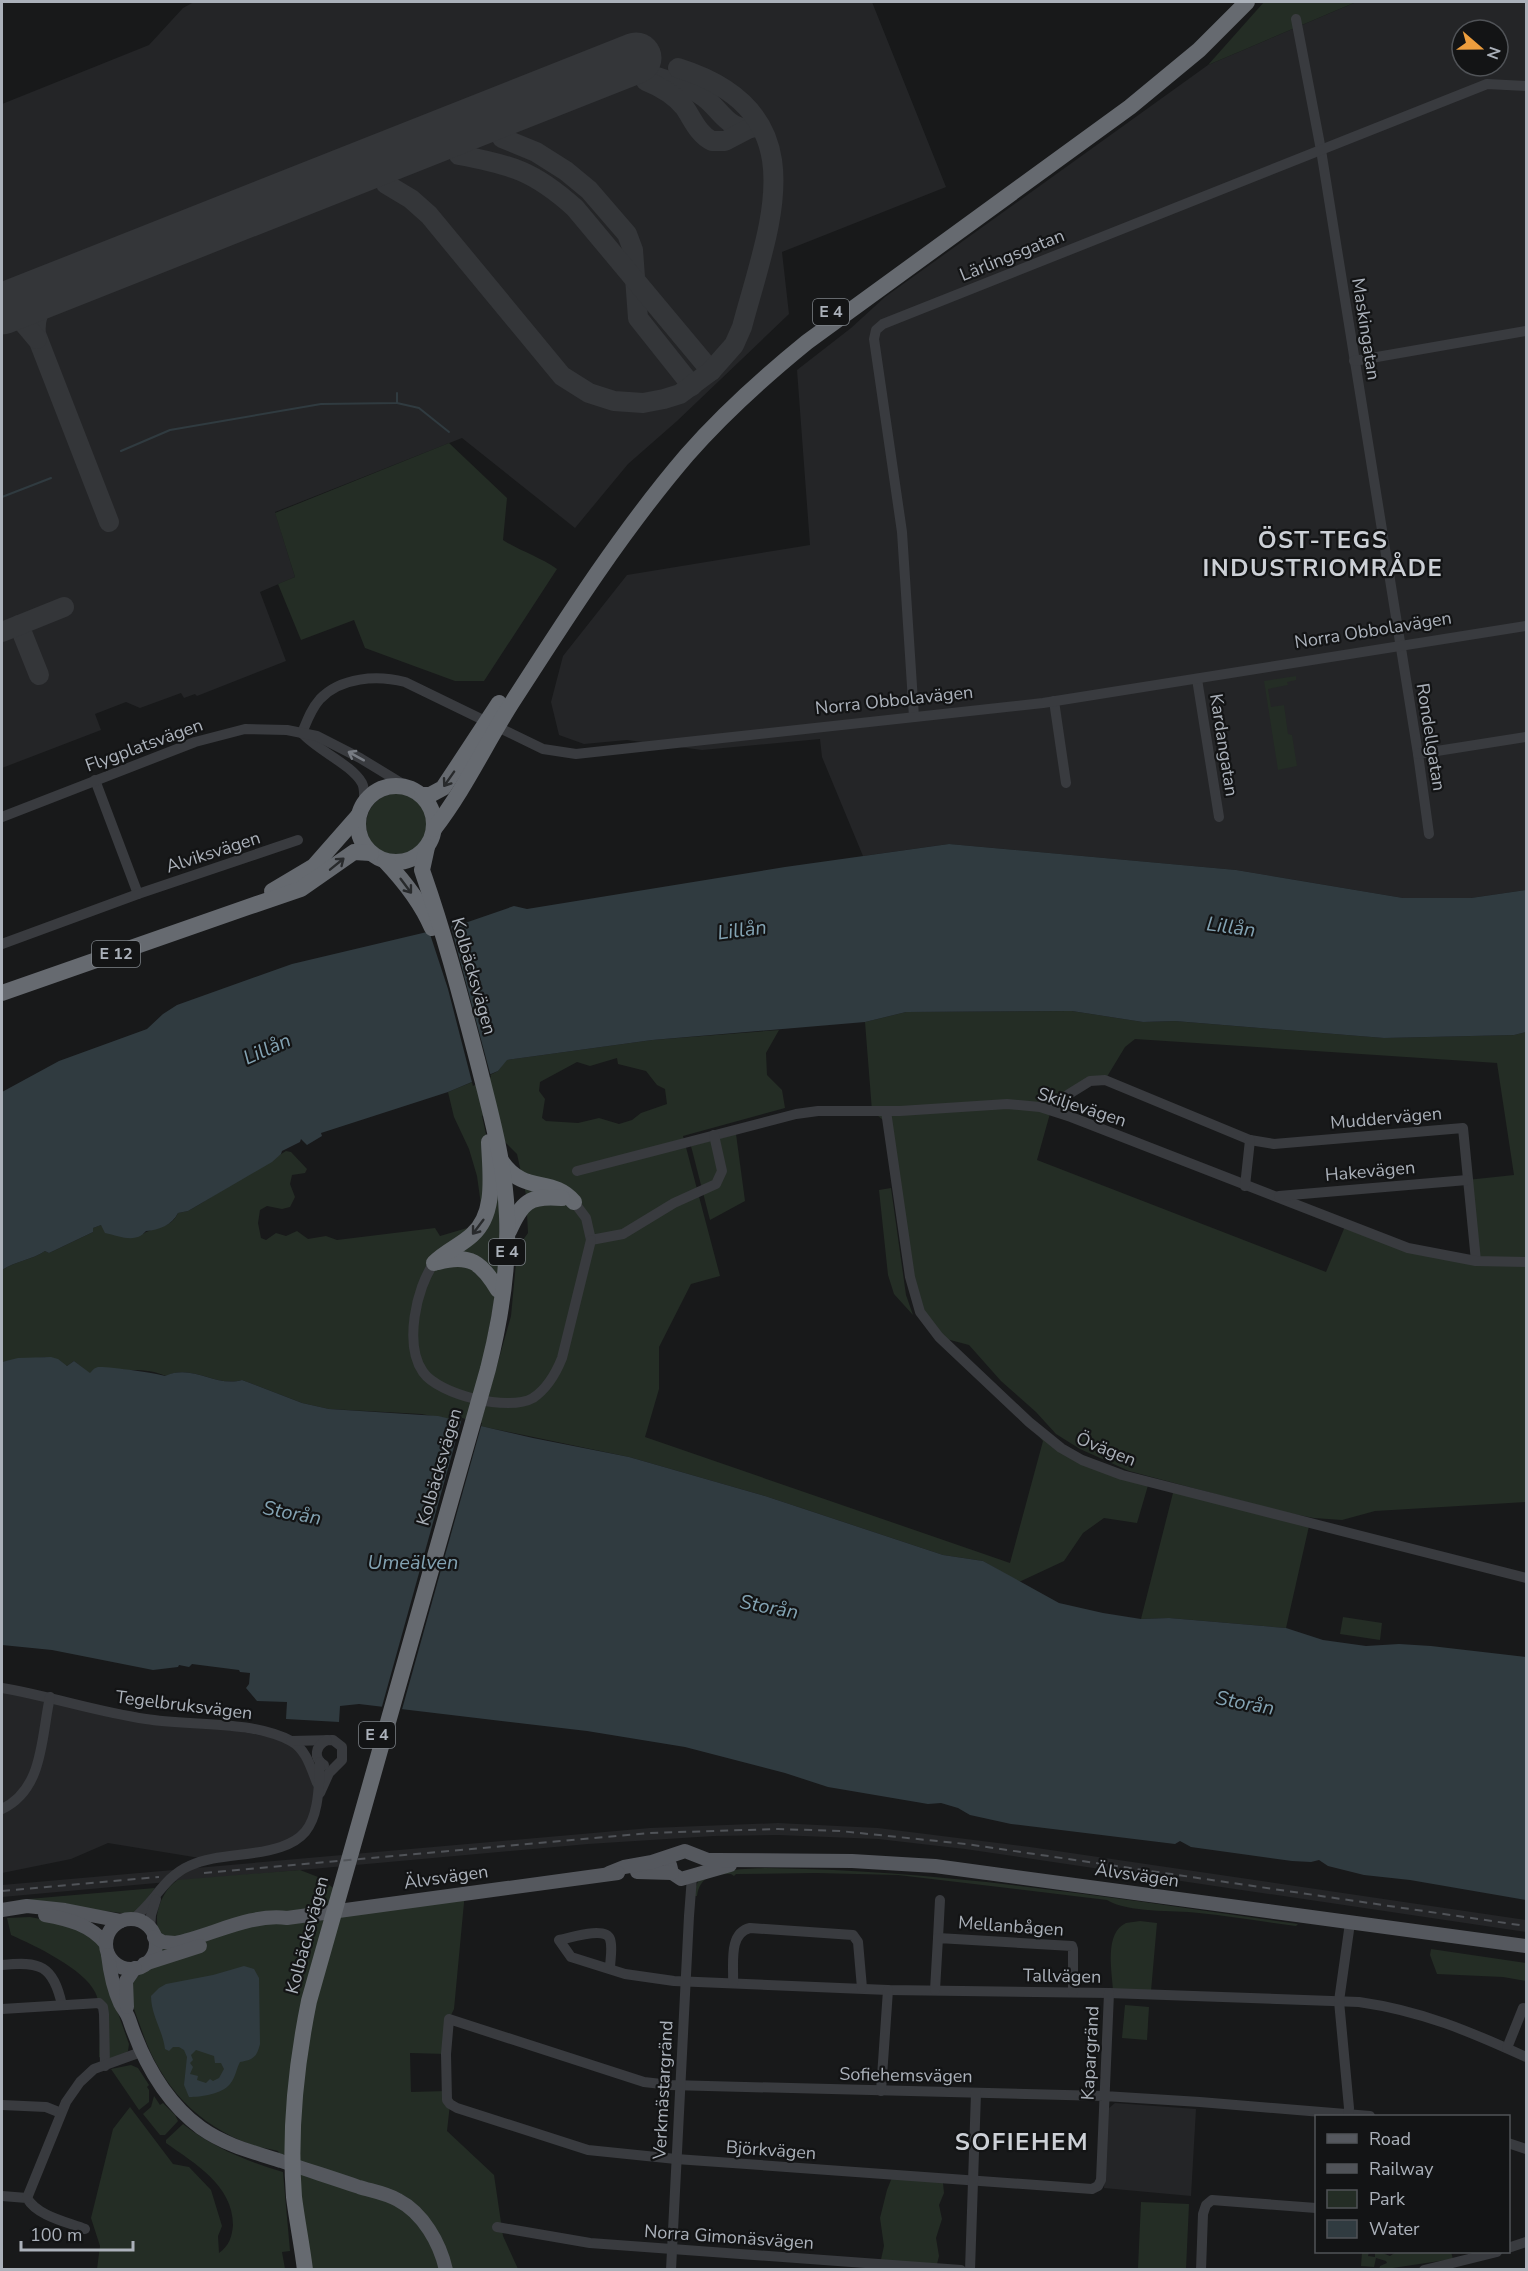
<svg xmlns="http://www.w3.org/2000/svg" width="1528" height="2271" viewBox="0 0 1528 2271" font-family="'Nunito Sans',sans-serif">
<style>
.built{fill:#242527;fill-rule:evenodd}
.green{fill:#242d25;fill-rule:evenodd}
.water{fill:#303b40;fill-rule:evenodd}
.pier{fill:#18191a}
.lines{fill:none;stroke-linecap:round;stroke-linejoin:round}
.stream{stroke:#303b40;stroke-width:2}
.taxiway{stroke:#343639;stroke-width:20}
.runway{stroke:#343639;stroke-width:51}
.minor{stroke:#393b3f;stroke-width:10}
.major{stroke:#55585e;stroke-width:14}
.highway{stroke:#666a70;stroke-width:16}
.rail{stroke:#505358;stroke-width:2;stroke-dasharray:8 6;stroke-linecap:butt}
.oneway{stroke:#787c83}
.oneway2{stroke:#282a2c}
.labels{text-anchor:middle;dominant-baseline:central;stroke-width:4.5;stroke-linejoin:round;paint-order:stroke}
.shield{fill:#131415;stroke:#7d8288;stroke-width:1.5}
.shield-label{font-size:16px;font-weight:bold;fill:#abb1ba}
.street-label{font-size:18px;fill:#abb1ba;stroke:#131415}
.water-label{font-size:20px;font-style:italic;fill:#83a3b3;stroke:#131415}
.district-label{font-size:24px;font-weight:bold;letter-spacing:1.5px;fill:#ccd0d6;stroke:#131415}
</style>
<rect width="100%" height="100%" fill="#18191a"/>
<g class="built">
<path d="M194 2H872L946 187 782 252 789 314 677 421 628 464 575 528 462 438 275 512 295 577 260 592 286 661 197 696 195 694 184 698 181 693 140 708 126 702 95 714 101 730 2 768V104L149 45 183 8Z"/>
<path d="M1356 2H1526V890L1471 898H1403L1236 870 949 844 863 856 822 757 820 739 702 750 627 740 584 744 559 735 551 702 563 656 627 575 810 545 797 370 851 328 885 297 1208 65ZM1462 30H1498V66H1462Z"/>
<path d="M2 1688 291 1741 317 1783 315 1815 288 1845 206 1859 108 1843 71 1859 2 1873Z"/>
<path d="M778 1823 878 1828 1030 1847 1526 1920V1932L965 1849 878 1839 778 1835 714 1836 588 1844 2 1897V1885L650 1828Z"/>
<path d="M1115 2103 1196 2109 1191 2196 1104 2188 1108 2109Z"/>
</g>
<g class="green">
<path d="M1264 2H1356L1208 65Z"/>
<path d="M449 443 507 498 503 540C520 551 540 557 557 569L484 681H455L365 648 354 620 301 640 278 584 295 577 275 513Z"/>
<path d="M1296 676V680L1287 682 1288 685 1268 689 1271 707 1284 705 1288 734 1292 735 1297 766 1278 770 1264 681Z"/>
<circle cx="398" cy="825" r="32"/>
<path d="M1072 1011 1143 1022 1175 1021 1384 1038 1514 1035 1526 1032V1502L1375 1511 1342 1520 1314 1518 1283 1512 1129 1471 1080 1449 1056 1434 1036 1412 1001 1381 969 1345 939 1337 920 1312 888 1124 872 1111 865 1022 906 1012ZM1135 1039 1497 1063 1514 1175 1467 1180 1476 1261 1408 1248 1346 1224 1326 1272 1037 1160 1051 1110 1090 1081 1105 1080 1125 1047Z"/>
<path d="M779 1030 766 1053 767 1075 782 1090 785 1108 683 1136 720 1276 691 1284 659 1347V1389L645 1437 1010 1563 1043 1441 1002 1396 1062 1448 1149 1482 1137 1523 1104 1518 1083 1533 1064 1561 1019 1582 983 1561 943 1555 765 1496 629 1457 480 1426 511 1316 517 1252 520 1244 528 1233 526 1195 517 1154 504 1141 488 1076 498 1071 506 1060 652 1040ZM617 1058 618 1064 646 1071 657 1085 665 1089 667 1104 641 1113 632 1120 619 1124 599 1118 578 1123 546 1121 542 1118 545 1099 539 1091 540 1082 577 1062 590 1066Z"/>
<path d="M482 1078 492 1113 482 1116 499 1193 500 1268 472 1423 421 1414 329 1409 302 1403 242 1380C216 1388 193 1363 166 1376 143 1366 114 1371 90 1374L74 1361 67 1366 45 1357 2 1362V1270C15 1261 32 1260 45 1251L49 1253 93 1232V1228L101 1225 143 1234C155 1226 171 1229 178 1213L188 1211 200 1204 286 1151 291 1152 307 1169 305 1173 292 1175 290 1184 295 1197 290 1207 282 1209 267 1206 260 1210 258 1223 261 1238 266 1240 276 1233 286 1236 297 1231 308 1239 326 1236 337 1240 435 1228 440 1236 474 1226 481 1205 477 1176 469 1149 454 1117 448 1092Z"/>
<path d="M736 1134 745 1201 710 1220 691 1146Z"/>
<path d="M891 1188 906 1295 913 1315 894 1294 888 1275 879 1190Z"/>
<path d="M1174 1489 1309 1526 1286 1628 1169 1618 1141 1619Z"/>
<path d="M1343 1617 1382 1623 1380 1640 1340 1634Z"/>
<path d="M766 1868C945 1870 1121 1899 1298 1924L1296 1926C1263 1922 1231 1916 1199 1913 1173 1910 1128 1913 1107 1900L898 1875 816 1873 736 1874 734 1876 731 1874C713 1874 700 1876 697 1896H694C695 1890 696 1882 701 1879 714 1869 750 1869 766 1868Z"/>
<path d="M300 1870 318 1877 339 1892 347 1910 465 1892 454 2009 449 2019 446 2054 410 2053 411 2092 447 2091 450 2104 447 2131 494 2175 503 2236 518 2269H308L299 2198 278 2151C269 2148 260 2148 252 2145 197 2125 161 2086 142 2031 138 2018 129 2001 131 1987 133 1976 143 1975 147 1967 151 1959 153 1949 156 1941 159 1932 157 1928 157 1919 157 1905 166 1887 178 1880Z"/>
<path d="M155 1888 137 1911 129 1914 17 1900Z"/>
<path d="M30 1917 46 1920 87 1933 99 1944 118 2013 129 2044 128 2051 122 2057 109 2062 99 2057C99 2037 104 2010 95 1992 84 1969 34 1945 11 1935L7 1918Z"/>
<path d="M1140 1921 1157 1923 1151 1991 1113 1990C1112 1971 1104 1933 1126 1923 1130 1922 1136 1922 1140 1921Z"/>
<path d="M1431 1949 1526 1963V1981L1503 1977 1437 1974 1430 1955Z"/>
<path d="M1125 2005 1149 2007 1147 2040 1122 2038Z"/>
<path d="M131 2065 138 2068 149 2085 147 2087 149 2090V2102L139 2110 111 2069Z"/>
<path d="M154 2096 160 2105 163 2103 175 2115 178 2121 165 2135H160L143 2114 151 2107Z"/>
<path d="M130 2107 173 2164 189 2167 211 2190 222 2226 218 2236 219 2253C229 2246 232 2237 233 2225 233 2185 194 2163 166 2143V2140L183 2124C214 2148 246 2161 283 2172L290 2251 282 2252 285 2269H97L100 2246 91 2218 113 2129Z"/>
<path d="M893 2175 943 2183 944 2193 939 2205 942 2219 936 2238 939 2256 936 2268 880 2264 884 2246 880 2218 887 2190Z"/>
<path d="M1141 2202 1189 2204 1186 2269 1138 2268Z"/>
<path d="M1362 2252H1369L1368 2256 1375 2257V2253L1380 2252 1390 2256 1396 2252C1413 2254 1433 2252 1451 2252L1453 2259 1379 2270 1380 2266 1387 2263 1386 2261 1376 2258 1374 2267 1361 2266Z"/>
</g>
<g class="water">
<path d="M949 844 1236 870 1403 898H1471L1526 890V1032L1514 1035 1384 1038 1175 1021 1143 1022 1072 1011 906 1012 865 1022 652 1040 507 1060 498 1071 448 1092 321 1133 322 1136 307 1145 301 1139 300 1142 282 1151 281 1154 272 1162 188 1211 178 1213C172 1225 159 1230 146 1231 135 1244 120 1236 105 1233L101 1225 93 1228V1232L49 1253 45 1251C32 1260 15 1261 2 1270V1092L59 1061 147 1029 163 1014 177 1005 292 964 465 923 514 906 527 909 785 867Z"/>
<path d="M51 1357 58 1359 67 1366 74 1361 90 1373C93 1370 94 1368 98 1367 105 1366 158 1373 165 1376 193 1363 216 1388 242 1380L302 1403 329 1409 438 1416 533 1438 629 1457 765 1496 943 1555 983 1561 1059 1603 1103 1613 1141 1619 1169 1618 1286 1628 1323 1640 1366 1646 1399 1644 1431 1646 1526 1657V1900L1410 1880 1364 1875 1328 1866 1319 1860 1311 1862 1292 1861 1191 1847 1180 1841 1175 1844 1011 1824 970 1815 958 1808 941 1803 928 1804 828 1787 785 1773 685 1747 587 1731 359 1704 340 1706 339 1722 286 1719 287 1702 257 1701 246 1688 249 1684 250 1673 240 1672 239 1670 192 1664 189 1667 179 1665 178 1667 153 1670 52 1650 2 1645V1362L18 1358Z"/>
<path d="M244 1966 254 1969 259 1978 260 2044C257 2057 253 2060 240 2062 236 2069 236 2077 230 2084 222 2094 201 2097 189 2097L184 2085 187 2057 184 2050 179 2047H173L169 2051 165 2049C163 2031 151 2015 151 1996L159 1988 166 1984 213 1975ZM196 2050 214 2056 215 2063H221L224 2069 219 2078 213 2081 210 2079 206 2083 197 2080 198 2076 190 2074 193 2067 190 2063 193 2060 191 2055Z"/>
</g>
<g class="pier">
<path d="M450 923 491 1077 473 1086 448 989 428 928Z"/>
<path d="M462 1418 482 1423 401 1713 381 1710Z"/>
</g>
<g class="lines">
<g class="stream">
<path d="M397 403 419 408 449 432"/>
<path d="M121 451 170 430 321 404 397 403V393"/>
<path d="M2 497 51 478"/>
</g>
<g class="taxiway">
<path d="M657 77C673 82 691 87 705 98 721 110 730 134 755 127"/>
<path d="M646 81C661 87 675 95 685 108 693 120 699 135 712 141H725L748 129"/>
<path d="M502 138 536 152 566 171 589 190 627 234 633 250 638 318 692 386"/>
<path d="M459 155C512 165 534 171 575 208L711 371"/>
<path d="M386 184 411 199 429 215 562 376 589 393 614 401 643 403 664 399 680 394 711 371 734 345 742 327C770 222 819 112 678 68"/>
<path d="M72 281C51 295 33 306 36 334L109 522"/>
<path d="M2 315 21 320 37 339"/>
<path d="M19 625 39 675"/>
<path d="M2 632 64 607"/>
</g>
<path class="runway" d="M2 309 636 58"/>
<g class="minor">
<path d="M1296 19 1321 150 1418 754 1429 834"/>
<path d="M1354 361 1526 331"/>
<path d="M1197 679 1219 817"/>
<path d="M1054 701 1066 783"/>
<path d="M914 717 902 532 874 339 876 330 883 324 1487 84 1526 86"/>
<path d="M302 733C307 721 311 709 320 699 341 677 377 675 405 682L543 749 576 754 1043 703 1526 626"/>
<path d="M302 733C318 751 351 764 362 783 365 789 364 796 364 802"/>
<path d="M1418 754 1526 737"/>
<path d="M95 780 138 894"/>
<path d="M2 817 195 742 245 729 287 730 317 736 360 758 406 786"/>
<path d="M2 944 138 894 298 840"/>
<path d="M1051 1110 1069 1094 1090 1081 1105 1080 1250 1140 1274 1144 1463 1128 1476 1261"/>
<path d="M886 1111 910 1277 920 1312 939 1337 1029 1422 1061 1448 1082 1460 1122 1475 1526 1578"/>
<path d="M577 1171 796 1114 818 1111H900L1007 1104 1040 1107 1071 1117 1408 1248 1476 1261 1526 1262"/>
<path d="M1245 1186 1250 1140"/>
<path d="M1279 1196 1467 1180"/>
<path d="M574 1202 586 1218 591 1240 623 1234 674 1203 716 1184 722 1171 714 1135"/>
<path d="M434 1263C416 1288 404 1345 423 1372 439 1395 509 1412 533 1398 548 1388 556 1373 562 1358L591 1240"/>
<path d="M2 1688C50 1696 97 1712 146 1719 189 1726 252 1720 291 1741 306 1749 311 1768 317 1783"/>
<path d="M291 1741 333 1740 342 1747V1760L329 1773 320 1793"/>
<path d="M324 1765C313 1758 315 1746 327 1740"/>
<path d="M2 1809C44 1789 41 1737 50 1697"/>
<path d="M133 1919C154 1903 164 1877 189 1866 204 1859 221 1857 238 1855 310 1847 318 1832 320 1762"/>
<path d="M150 1928 151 1915 156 1899"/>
<path d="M938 1938 940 1900"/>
<path d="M2 1965C40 1961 53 1965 62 2005"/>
<path d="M610 1969C610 1960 613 1948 610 1939 605 1926 570 1938 559 1940L571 1957 625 1974 674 1981 888 1990 1109 1993 1359 2002C1422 2011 1469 2031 1526 2057"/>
<path d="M733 1983C734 1965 728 1933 750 1928L853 1935 858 1942 862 1988"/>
<path d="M935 1990 938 1938 1072 1946 1073 1949V1992"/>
<path d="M1109 1993 1101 2180 1098 2186 1092 2189 676 2159 588 2150 457 2108 450 2104 447 2100 446 2054 449 2019 644 2082 670 2085 1104 2096 1200 2102 1370 2116"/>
<path d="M2 2009 99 2003 103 2007 104 2014 105 2066"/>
<path d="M1507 2048 1523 2008"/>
<path d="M881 2091 888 1990"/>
<path d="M2 2105 46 2107 61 2113"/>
<path d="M1348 2116 1349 2108 1339 2001 1350 1923"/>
<path d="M1508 2143 1526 2149"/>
<path d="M2 2196 27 2198C37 2216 67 2222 85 2229"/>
<path d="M27 2198 66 2102 80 2082 94 2069 141 2052"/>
<path d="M497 2227 590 2243 961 2270"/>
<path d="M1508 2248 1526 2242"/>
<path d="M671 2270 689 1916 692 1877"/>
<path d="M970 2270 976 2093"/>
<path d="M1201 2270 1203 2214 1206 2205 1212 2200 1316 2208"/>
<path d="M1424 2270 1497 2252"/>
</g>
<g class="major">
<path d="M670 1865 672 1873 681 1879 730 1865"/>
<path d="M637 1872 672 1873"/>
<path d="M609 1873 624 1867 652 1862 685 1851 708 1860H716L852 1861 935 1866 1526 1946"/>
<path d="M2 1910 27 1906 65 1910 121 1921"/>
<path d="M45 1915C68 1919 91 1925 106 1944"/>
<circle cx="131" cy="1944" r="25"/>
<path d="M154 1937 163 1942 175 1943C211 1936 250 1913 287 1918L618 1873"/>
<path d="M108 1955C110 1972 113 1988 120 2003 123 2009 127 2013 129 2019 143 2061 164 2101 201 2128 225 2145 253 2152 281 2161 307 2170 333 2178 359 2187 372 2191 386 2193 398 2200 423 2213 440 2243 446 2270"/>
<path d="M144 1964 200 1946"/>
<path d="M127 2007 126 1981 135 1968"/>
</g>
<g class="highway">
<circle cx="396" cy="824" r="38"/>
<path d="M422 795H430L443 788 499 703"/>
<path d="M434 829C465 789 486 743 513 701 567 617 622 531 687 455 723 414 764 377 807 342L1130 107 1199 50 1247 2"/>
<path d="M385 861C404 881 421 902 432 928"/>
<path d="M272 891 314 866 358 816"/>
<path d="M2 993 248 907 301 889 354 852 371 853"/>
<path d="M502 1162C525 1195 552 1176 574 1202"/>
<path d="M509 1231C522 1202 529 1195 562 1198"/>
<path d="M438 1262C470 1253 482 1263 498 1290"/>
<path d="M434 1263C446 1251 460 1246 472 1235 497 1213 490 1172 489 1142"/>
<path d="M305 2270C302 2245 297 2221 294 2197 289 2131 296 2065 309 2001L488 1369C501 1318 509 1268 507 1216 505 1162 490 1111 477 1059 461 998 445 936 424 876L422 870 427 847"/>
</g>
<g class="rail">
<path d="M204 1873 650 1833 778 1829 840 1831 966 1844 1526 1926"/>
<path d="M2 1891 159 1877"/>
</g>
</g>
<defs><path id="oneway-shaft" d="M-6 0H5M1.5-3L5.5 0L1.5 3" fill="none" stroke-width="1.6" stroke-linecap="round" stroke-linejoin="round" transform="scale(1.5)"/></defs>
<use class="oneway" href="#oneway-shaft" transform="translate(356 756) rotate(-151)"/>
<g class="oneway2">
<use href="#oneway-shaft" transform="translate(449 779) rotate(125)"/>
<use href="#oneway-shaft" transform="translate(337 864) rotate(-39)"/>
<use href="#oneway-shaft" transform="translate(406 886) rotate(53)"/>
<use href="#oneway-shaft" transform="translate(478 1227) rotate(127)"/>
</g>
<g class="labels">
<g class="shield">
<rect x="813" y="299" width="36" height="26" rx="4.5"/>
<rect x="92" y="941" width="48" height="26" rx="4.5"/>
<rect x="489" y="1239" width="36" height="26" rx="4.5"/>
<rect x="359" y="1722" width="36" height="26" rx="4.5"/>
</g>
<g class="shield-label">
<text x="831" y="312">E 4</text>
<text x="116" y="954">E 12</text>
<text x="507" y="1252">E 4</text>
<text x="377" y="1735">E 4</text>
</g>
<g class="street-label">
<text transform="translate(1012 255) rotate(-22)">Lärlingsgatan</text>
<text transform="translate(1366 329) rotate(81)">Maskingatan</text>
<text transform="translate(1373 630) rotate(-9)">Norra Obbolavägen</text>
<text transform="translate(894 700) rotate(-6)">Norra Obbolavägen</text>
<text transform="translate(1431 737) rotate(81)">Rondellgatan</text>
<text transform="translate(144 745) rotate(-20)">Flygplatsvägen</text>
<text transform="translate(1224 745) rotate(81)">Kardangatan</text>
<text transform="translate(213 852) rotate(-18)">Alviksvägen</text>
<text transform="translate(474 976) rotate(74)">Kolbäcksvägen</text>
<text transform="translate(1082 1107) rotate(18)">Skiljevägen</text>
<text transform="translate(1386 1118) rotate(-5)">Muddervägen</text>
<text transform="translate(1370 1171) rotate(-5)">Hakevägen</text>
<text transform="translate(1106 1449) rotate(22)">Övägen</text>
<text transform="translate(439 1467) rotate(-74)">Kolbäcksvägen</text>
<text transform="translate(184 1705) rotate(7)">Tegelbruksvägen</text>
<text transform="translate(1137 1875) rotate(8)">Älvsvägen</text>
<text transform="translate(446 1877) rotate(-8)">Älvsvägen</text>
<text transform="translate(1011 1926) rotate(4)">Mellanbågen</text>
<text transform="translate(307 1935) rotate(-75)">Kolbäcksvägen</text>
<text transform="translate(1062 1976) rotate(1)">Tallvägen</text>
<text transform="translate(1090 2053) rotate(-87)">Kapargränd</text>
<text transform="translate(906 2075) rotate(1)">Sofiehemsvägen</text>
<text transform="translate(663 2090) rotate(-87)">Verkmästargränd</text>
<text transform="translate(771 2150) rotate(4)">Björkvägen</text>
<text transform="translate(729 2237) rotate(4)">Norra Gimonäsvägen</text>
</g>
<g class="water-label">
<text transform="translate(1231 927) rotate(8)">Lillån</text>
<text transform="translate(742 930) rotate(-7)">Lillån</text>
<text transform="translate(267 1049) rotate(-24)">Lillån</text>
<text transform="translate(292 1513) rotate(11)">Storån</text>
<text x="413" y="1562">Umeälven</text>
<text transform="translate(769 1607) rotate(11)">Storån</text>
<text transform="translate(1245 1703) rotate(11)">Storån</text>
</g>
<g class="district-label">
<text x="1323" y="540">ÖST-TEGS<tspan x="1323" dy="28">INDUSTRIOMRÅDE</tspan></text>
<text x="1022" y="2142">SOFIEHEM</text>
</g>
</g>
<rect width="1528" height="2271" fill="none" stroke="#abb1ba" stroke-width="6"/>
<rect x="1315" y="2115" width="195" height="138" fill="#131415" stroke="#505357" stroke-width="1.5"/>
<rect x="1327" y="2134" width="30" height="9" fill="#55585e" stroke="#505357" stroke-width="1.5"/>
<text x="1369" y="2145" font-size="18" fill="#abb1ba">Road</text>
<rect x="1327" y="2164" width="30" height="9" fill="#505358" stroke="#505357" stroke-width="1.5"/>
<text x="1369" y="2175" font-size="18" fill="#abb1ba">Railway</text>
<rect x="1327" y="2190" width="30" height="18" fill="#242d25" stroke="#505357" stroke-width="1.5"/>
<text x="1369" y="2205" font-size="18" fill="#abb1ba">Park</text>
<rect x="1327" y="2220" width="30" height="18" fill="#303b40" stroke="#505357" stroke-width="1.5"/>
<text x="1369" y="2235" font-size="18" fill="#abb1ba">Water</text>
<g transform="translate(1480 48) rotate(110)"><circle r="28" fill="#131415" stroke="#505357" stroke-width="1.5"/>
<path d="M0-4.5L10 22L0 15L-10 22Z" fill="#ed9e3e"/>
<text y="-9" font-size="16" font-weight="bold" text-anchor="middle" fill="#abb1ba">N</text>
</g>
<path d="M21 2241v9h112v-9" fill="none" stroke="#abb1ba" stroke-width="3"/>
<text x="30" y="2241" font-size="18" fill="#abb1ba" stroke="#131415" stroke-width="4.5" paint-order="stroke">100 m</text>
</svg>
